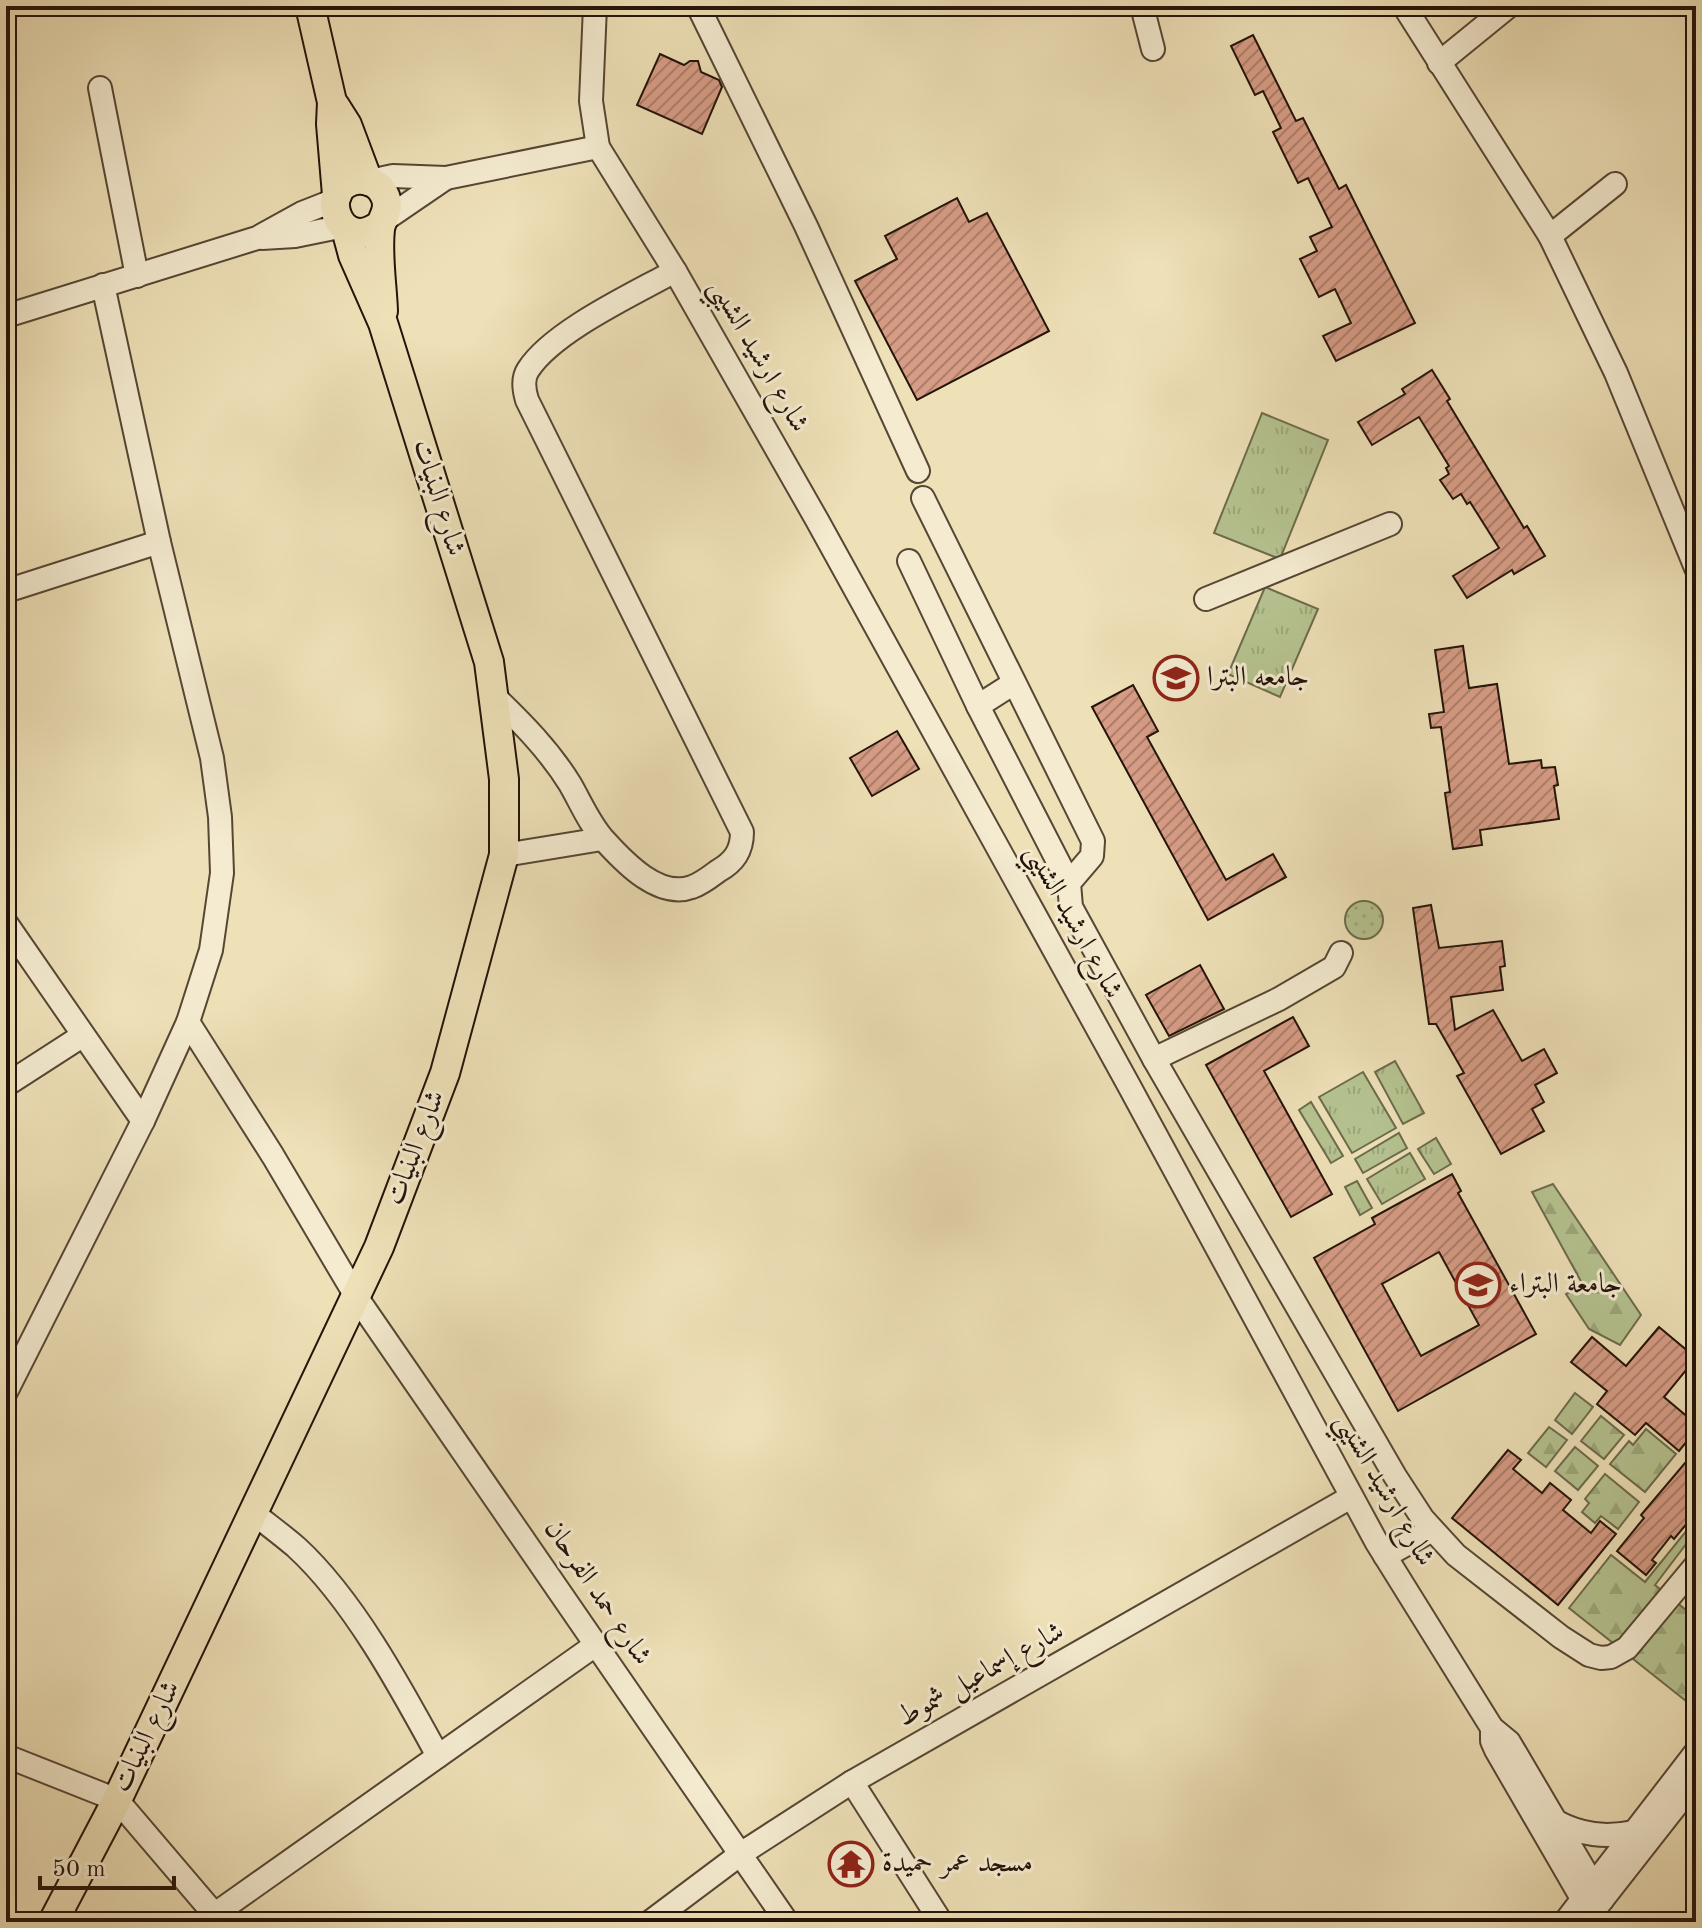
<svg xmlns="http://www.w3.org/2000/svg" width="1702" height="1928" viewBox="0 0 1702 1928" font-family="'Old Standard TT',Amiri,serif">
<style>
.grass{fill:url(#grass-tufts);stroke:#6c6b4c;stroke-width:2}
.forest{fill:url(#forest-firs);stroke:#6c6b4c;stroke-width:2}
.park{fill:url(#park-dots);stroke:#6c6b4c;stroke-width:2}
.building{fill:url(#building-hatch);stroke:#241309;stroke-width:2;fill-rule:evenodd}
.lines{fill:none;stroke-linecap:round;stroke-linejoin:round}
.minor-casing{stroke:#564634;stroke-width:26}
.major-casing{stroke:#241309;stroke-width:32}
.minor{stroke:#f4ebd0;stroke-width:22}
.major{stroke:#eee0b7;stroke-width:28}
.labels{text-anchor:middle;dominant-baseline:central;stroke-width:6;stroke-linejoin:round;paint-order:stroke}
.street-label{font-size:28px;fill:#241309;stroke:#f4ebd0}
.poi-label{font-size:28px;fill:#241309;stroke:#f4ebd0;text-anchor:start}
</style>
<defs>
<pattern id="grass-tufts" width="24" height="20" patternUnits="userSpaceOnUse" patternTransform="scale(2)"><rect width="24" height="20" fill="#b5c390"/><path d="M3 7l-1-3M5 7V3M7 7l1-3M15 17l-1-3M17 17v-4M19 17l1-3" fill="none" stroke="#9ca77b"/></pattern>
<pattern id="forest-firs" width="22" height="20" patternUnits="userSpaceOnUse" patternTransform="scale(2)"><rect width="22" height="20" fill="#b5c390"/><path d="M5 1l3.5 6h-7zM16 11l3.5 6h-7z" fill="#9ca77b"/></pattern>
<pattern id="park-dots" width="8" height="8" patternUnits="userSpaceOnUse" patternTransform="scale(2)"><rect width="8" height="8" fill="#b5c390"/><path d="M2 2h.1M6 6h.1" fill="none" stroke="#9ca77b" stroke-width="1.8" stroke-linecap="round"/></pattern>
<pattern id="building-hatch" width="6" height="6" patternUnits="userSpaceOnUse" patternTransform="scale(2)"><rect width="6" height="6" fill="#d79c85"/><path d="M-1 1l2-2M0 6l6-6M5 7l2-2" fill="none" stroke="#ae7e6b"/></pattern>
</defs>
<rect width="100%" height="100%" fill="#eee0b7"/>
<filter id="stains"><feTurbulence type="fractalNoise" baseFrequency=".0025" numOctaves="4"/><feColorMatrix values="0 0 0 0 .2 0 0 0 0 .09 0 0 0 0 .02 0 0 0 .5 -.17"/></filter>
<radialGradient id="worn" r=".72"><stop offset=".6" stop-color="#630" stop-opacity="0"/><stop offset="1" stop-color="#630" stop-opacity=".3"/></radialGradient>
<g class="grass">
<path d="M1262 413 1328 440 1280 559 1214 533Z"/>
<path d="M1265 587 1318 609 1280 697 1228 674Z"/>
<path d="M1395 1061 1424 1113 1403 1124 1375 1072Z"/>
<path d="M1363 1072 1396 1128 1352 1153 1319 1097Z"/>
<path d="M1311 1102 1343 1156 1331 1163 1299 1110Z"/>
<path d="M1399 1133 1407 1148 1363 1173 1355 1159Z"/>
<path d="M1436 1138 1451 1164 1434 1174 1418 1149Z"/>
<path d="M1410 1153 1425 1179 1382 1204 1367 1179Z"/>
<path d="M1357 1181 1372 1208 1360 1215 1345 1187Z"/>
</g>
<g class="forest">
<path d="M1553 1184 1641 1315 1620 1345 1589 1329 1566 1294 1583 1285 1532 1192Z"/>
<path d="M1575 1393 1593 1407 1572 1434 1555 1420Z"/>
<path d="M1601 1416 1624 1435 1604 1459 1581 1441Z"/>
<path d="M1549 1427 1567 1440 1546 1467 1528 1453Z"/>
<path d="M1646 1429 1676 1454 1645 1492 1610 1464 1629 1441 1633 1445Z"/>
<path d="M1575 1447 1598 1466 1578 1490 1555 1471Z"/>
<path d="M1605 1474 1639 1502 1618 1529 1601 1516 1595 1523 1582 1512 1589 1503 1585 1499Z"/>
<path d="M1696 1519V1531L1655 1585 1696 1618V1709L1569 1608 1611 1555 1645 1582Z"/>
</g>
<circle class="park" cx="1364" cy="920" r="19"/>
<g class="building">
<path d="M1253 35 1296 121 1303 118 1339 189 1346 185 1415 323 1336 361 1323 336 1351 323 1335 289 1319 297 1300 259 1317 251 1310 237 1332 227 1308 178 1298 183 1273 132 1281 128 1263 91 1255 95 1231 46Z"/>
<path d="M660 54 684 65 690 61H698L701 72 719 80 722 87 702 134 637 105Z"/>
<path d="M957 198 969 222 987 213 1049 331 917 400 855 281 897 259 885 236Z"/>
<path d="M1432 370 1450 399 1447 401 1524 528 1527 526 1545 556 1514 574 1512 570 1467 598 1453 576 1499 548 1470 502 1467 504 1461 494 1453 499 1440 480 1449 474 1446 468 1449 466 1419 417 1372 445 1358 422 1405 394 1402 389Z"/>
<path d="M1463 646 1469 688 1497 684 1509 764 1541 760 1542 768 1555 767 1558 785 1554 786 1559 819 1480 830 1482 845 1453 849 1445 793 1450 792 1441 727 1431 728 1429 714 1444 712 1435 650Z"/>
<path d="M1133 685 1158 731 1147 737 1226 880 1273 854 1286 877 1208 920 1092 707Z"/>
<path d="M897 731 919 769 872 796 850 758Z"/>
<path d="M1431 905 1439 948 1502 941 1505 966 1500 967 1503 990 1451 997 1455 1030 1493 1010 1522 1061 1544 1049 1557 1073 1535 1085 1544 1102 1532 1109 1544 1131 1501 1154 1457 1076 1464 1073 1436 1024H1429L1413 908Z"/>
<path d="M1200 965 1224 1009 1169 1036 1146 995Z"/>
<path d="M1293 1017 1309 1046 1264 1071 1332 1194 1291 1217 1206 1065Z"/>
<path d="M1452 1174 1461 1191 1458 1193 1536 1334 1398 1411 1314 1258 1375 1224 1372 1218ZM1439 1252 1479 1325 1421 1356 1382 1284Z"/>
<path d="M1659 1327 1696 1358 1664 1397 1696 1424V1430L1679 1451 1646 1423 1635 1435 1597 1404 1607 1391 1571 1362 1592 1337 1626 1366Z"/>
<path d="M1508 1450 1521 1460 1513 1469 1542 1493 1550 1483 1571 1500 1563 1510 1591 1533 1600 1521 1616 1534 1558 1605 1452 1518Z"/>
<path d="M1696 1450V1506L1690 1514 1693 1516 1674 1539 1671 1536 1652 1560 1656 1563 1646 1575 1617 1551 1644 1518 1641 1515Z"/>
</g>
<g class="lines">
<g class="minor-casing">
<g id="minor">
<path d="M595 6 591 101 598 147 675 271 817 520 1127 1082 1377 1543 1492 1728 1509 1742 1602 1900"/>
<path d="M698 6 806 226 918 471"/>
<path d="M1142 6 1153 49"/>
<path d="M1404 6 1550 236 1616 373 1696 568"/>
<path d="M1439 63 1509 6"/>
<path d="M100 88 137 276"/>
<path d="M370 181 393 176 446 178 598 147"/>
<path d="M383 221 446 178"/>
<path d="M1550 236 1615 184"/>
<path d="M262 238 295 236 344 226"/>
<path d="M6 316 257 238 302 213 335 200"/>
<path d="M923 498 1093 841 1092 856 1069 883 1071 907 1154 1059 1395 1476 1423 1519 1456 1555 1561 1637 1589 1655 1601 1658 1611 1657 1627 1648 1696 1565"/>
<path d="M909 561 978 706 1069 883"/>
<path d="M6 591 159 542"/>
<path d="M1206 599 1390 524"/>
<path d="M494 696C522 723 549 750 570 784 581 803 590 825 605 841 625 863 659 899 692 887 701 884 710 877 718 871 734 862 742 851 742 832L527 400C524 390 522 379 528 370 553 331 634 294 675 271"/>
<path d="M978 706 1014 683"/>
<path d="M504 855 602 839"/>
<path d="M6 923 143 1121"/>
<path d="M188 1022 273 1156 357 1298 787 1922"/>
<path d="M1154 1059 1279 999 1334 967 1341 953"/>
<path d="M6 1085 82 1036"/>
<path d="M6 1392 143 1121 188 1022 211 950 222 873 220 817 212 758 159 542 103 285"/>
<path d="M252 1512C267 1524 282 1535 296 1547 353 1599 401 1688 438 1756"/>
<path d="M1385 1556 1432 1530"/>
<path d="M1492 1728V1741L1496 1750 1591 1914"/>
<path d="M6 1756 117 1800 221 1922"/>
<path d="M852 1782 941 1922"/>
<path d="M1555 1821C1581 1835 1605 1838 1634 1832"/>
<path d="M1595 1909 1696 1780"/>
<path d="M215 1914 594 1646"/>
<path d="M650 1922 742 1853 852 1782 1351 1497"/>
<path d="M1565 1922 1696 1752"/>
</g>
</g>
<g class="major-casing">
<g id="major">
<path d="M310 6 332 102 331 124 337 195"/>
<path d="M335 106 347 125 368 181"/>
<path d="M380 225C339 256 315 186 357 180 365 179 374 182 380 188 384 193 387 199 387 205 387 214 381 221 380 229 377 255 382 284 383 311"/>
<path d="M53 1922 117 1800 379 1247 445 1073 504 855V779L489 662 383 323 353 255 346 229"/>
</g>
</g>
<use href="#minor" class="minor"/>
<use href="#major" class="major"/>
</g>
<defs>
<g id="university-ring" transform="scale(2.3)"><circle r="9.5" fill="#f4ebd0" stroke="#8f2418" stroke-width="1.5"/><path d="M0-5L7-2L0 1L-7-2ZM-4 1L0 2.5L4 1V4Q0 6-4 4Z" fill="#8f2418"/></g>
<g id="temple-ring" transform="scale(2.3)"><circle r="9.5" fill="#f4ebd0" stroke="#8f2418" stroke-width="1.5"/><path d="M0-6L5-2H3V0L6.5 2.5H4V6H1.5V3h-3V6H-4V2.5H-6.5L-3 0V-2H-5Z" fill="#8f2418"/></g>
</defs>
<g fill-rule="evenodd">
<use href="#university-ring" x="1176" y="678"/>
<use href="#university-ring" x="1478" y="1285"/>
<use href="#temple-ring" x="851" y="1864"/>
</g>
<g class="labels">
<g class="street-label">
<text transform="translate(758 356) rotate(60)">شارع ارشيد الشيبي</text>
<text transform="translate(438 498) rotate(73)">شارع البنيات</text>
<text transform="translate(1073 922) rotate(61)">شارع ارشيد الشيبي</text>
<text transform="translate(416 1148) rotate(-69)">شارع البنيات</text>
<text transform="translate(1384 1490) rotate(60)">شارع ارشيد الشيبي</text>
<text transform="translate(597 1593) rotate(56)">شارع حمد الفرحان</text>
<text transform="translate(981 1675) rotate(-29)">شارع إسماعيل شموط</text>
<text transform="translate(147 1737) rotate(-64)">شارع البنيات</text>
</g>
<g class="poi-label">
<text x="1207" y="678">جامعه البترا</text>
<text x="1509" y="1285">جامعة البتراء</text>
<text x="882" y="1864">مسجد عمر حميدة</text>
</g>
</g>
<rect width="1702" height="1928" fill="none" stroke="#eee0b7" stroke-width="32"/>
<rect x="8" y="8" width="1686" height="1912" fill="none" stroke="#241309" stroke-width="4"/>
<rect x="16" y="16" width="1670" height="1896" fill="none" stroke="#241309" stroke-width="2"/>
<path d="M40 1876v12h134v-12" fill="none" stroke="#241309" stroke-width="4"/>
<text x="52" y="1876" font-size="24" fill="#241309" stroke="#f4ebd0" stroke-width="6" paint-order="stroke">50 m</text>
<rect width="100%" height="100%" filter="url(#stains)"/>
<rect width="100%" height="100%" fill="url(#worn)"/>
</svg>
